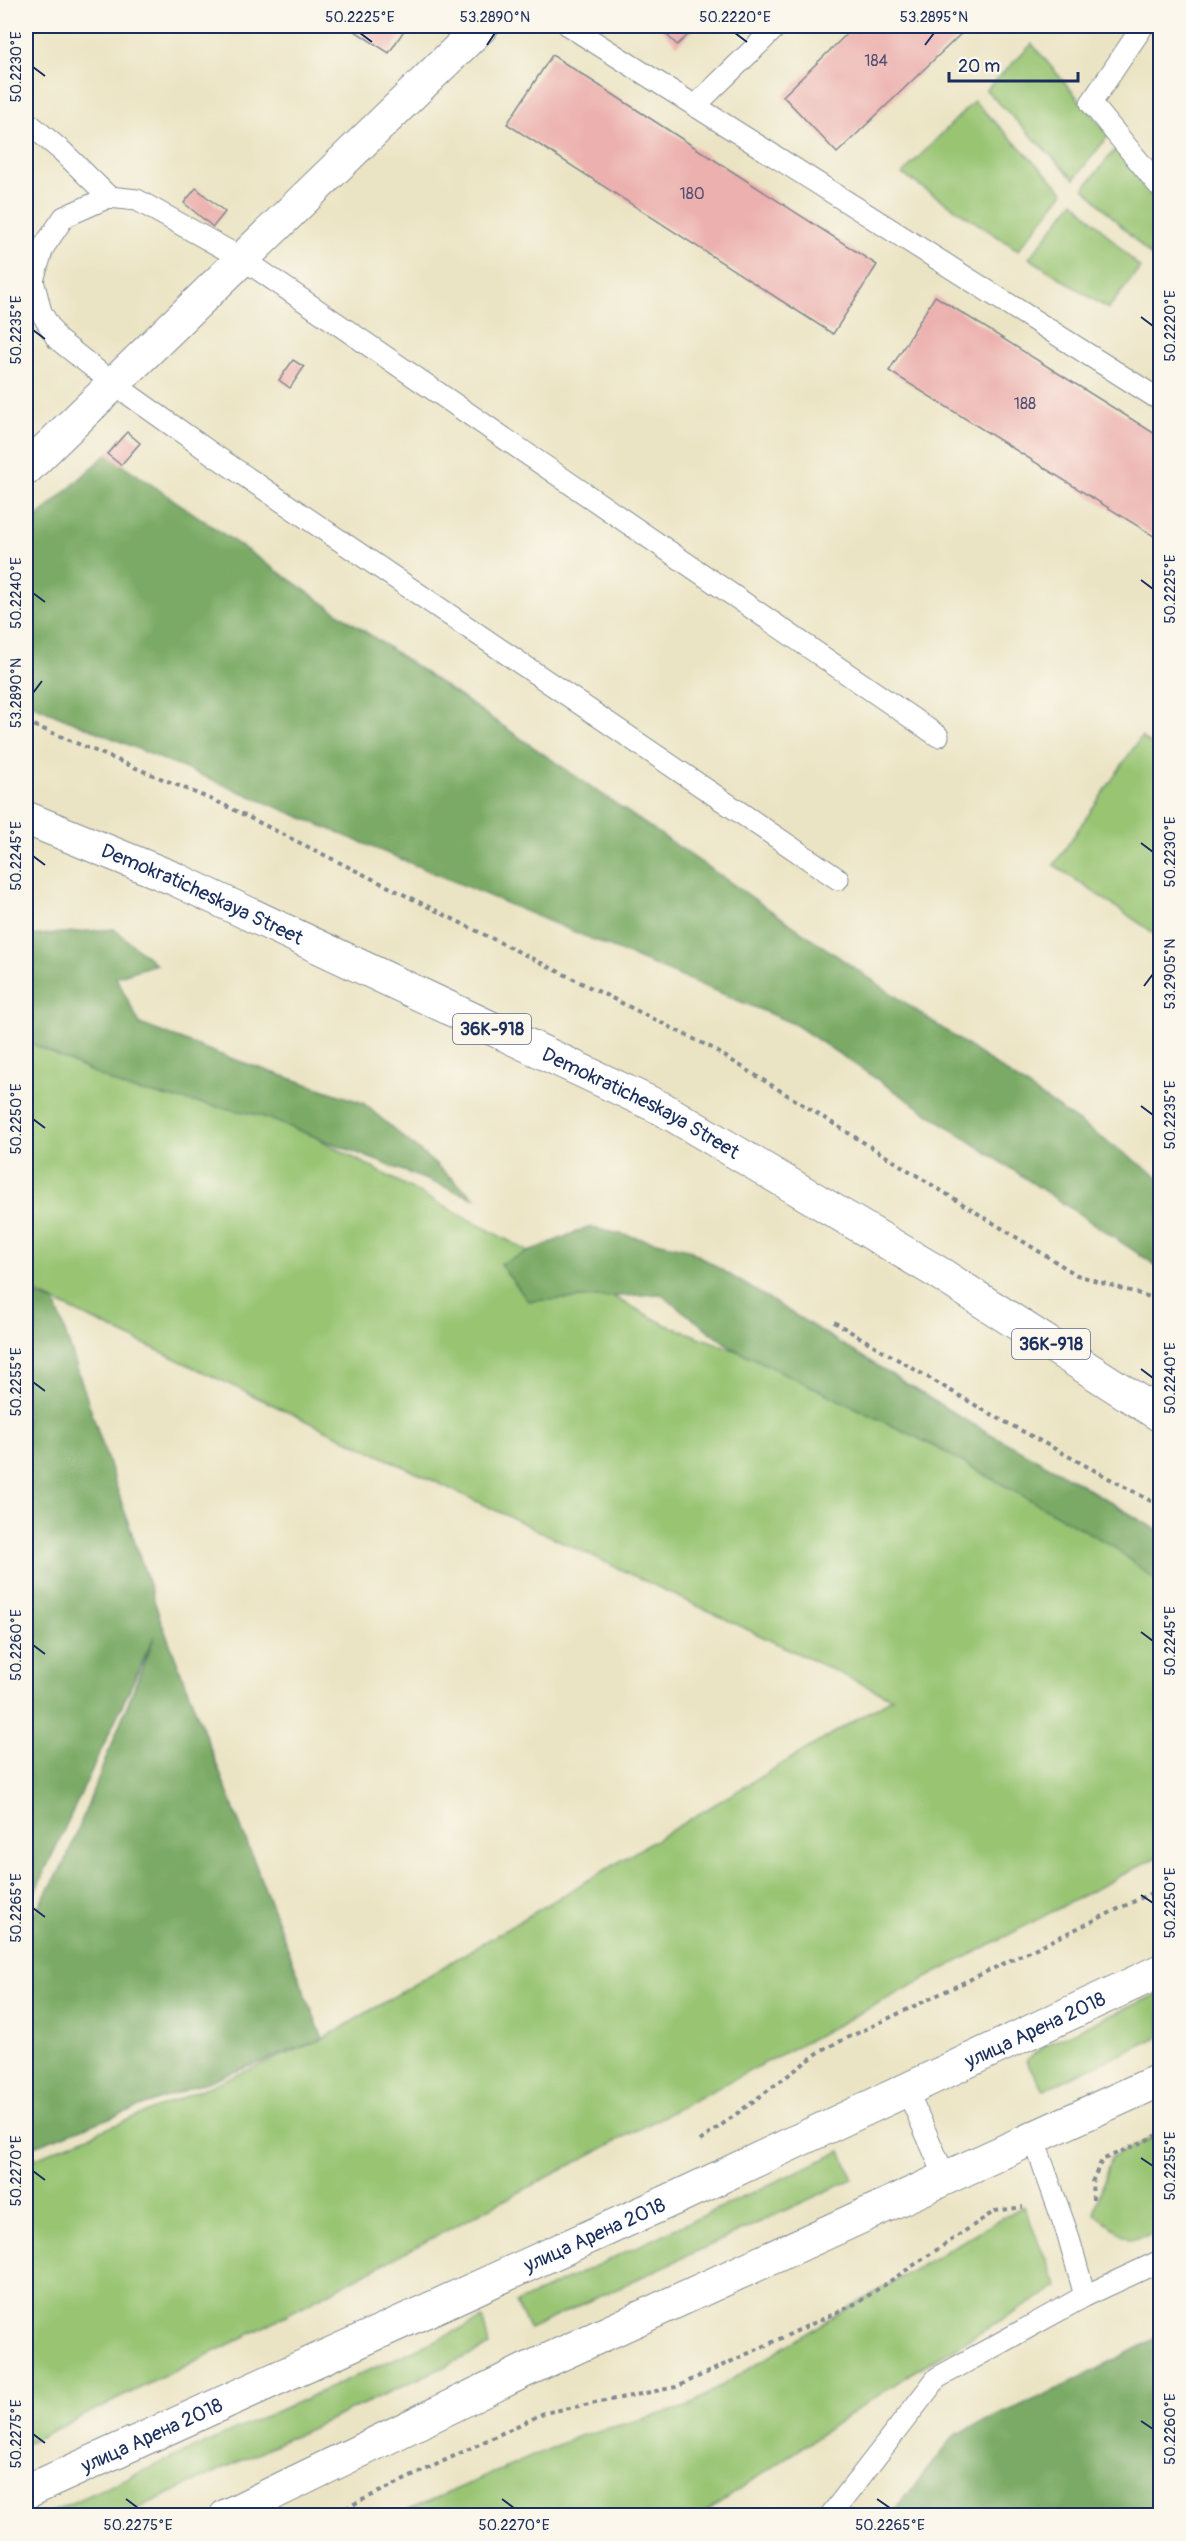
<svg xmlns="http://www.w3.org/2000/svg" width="1186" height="2541" viewBox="0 0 1186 2541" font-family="Pangolin,sans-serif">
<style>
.green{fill:#99c573;stroke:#5a7a68;stroke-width:1.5}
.forest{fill:#7aaa65;stroke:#4a6c62;stroke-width:1.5}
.building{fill:#ecb0ae}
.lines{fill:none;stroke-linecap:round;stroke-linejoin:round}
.service-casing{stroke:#838a91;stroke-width:23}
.minor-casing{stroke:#838a91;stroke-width:35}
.primary-casing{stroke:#838a91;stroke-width:35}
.path{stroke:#838a91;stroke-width:4;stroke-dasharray:4.5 4.5;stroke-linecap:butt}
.service{stroke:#fff;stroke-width:21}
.minor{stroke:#fff;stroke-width:33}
.primary{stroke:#fff;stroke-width:33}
.ticks{fill:none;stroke:#1b2f5e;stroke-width:2}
.labels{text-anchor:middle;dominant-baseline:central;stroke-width:5;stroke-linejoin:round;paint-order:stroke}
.number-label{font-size:16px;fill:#4f4f72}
.shield{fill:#fbf7ec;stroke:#5e6b89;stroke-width:1.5}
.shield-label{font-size:18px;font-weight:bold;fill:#1b2f5e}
.street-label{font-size:20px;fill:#1b2f5e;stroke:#fbf7ec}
.neatline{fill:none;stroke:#1b2f5e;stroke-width:2}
.ticks-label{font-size:15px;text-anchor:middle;fill:#1b2f5e}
</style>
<rect width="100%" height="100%" fill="#fbf7ec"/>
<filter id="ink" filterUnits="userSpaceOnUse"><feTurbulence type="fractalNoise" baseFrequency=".0167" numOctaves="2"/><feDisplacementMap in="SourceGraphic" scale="12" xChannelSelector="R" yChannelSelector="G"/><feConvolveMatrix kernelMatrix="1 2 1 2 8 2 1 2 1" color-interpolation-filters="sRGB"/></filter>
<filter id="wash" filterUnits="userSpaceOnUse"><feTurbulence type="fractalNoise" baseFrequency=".008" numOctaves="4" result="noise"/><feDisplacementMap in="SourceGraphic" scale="24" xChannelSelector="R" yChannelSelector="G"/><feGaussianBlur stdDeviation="1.35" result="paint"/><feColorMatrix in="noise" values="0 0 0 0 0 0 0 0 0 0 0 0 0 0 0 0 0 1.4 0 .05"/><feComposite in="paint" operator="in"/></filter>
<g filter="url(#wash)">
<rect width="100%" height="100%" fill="#ebe4c4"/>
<g class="green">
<path d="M1032 44 1109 135 1074 179 986 90Z"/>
<path d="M974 101 1064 192 1018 250 902 174Z"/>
<path d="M1118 146 1160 197V244L1151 256 1084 188Z"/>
<path d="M1074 201 1140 268 1108 309 1029 258Z"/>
<path d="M1141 737 1160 751V937L1054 865Z"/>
<path d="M26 982 664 1324 906 1414 1160 1535V1855L250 2334 26 2444V2162L323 2039 892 1698 26 1288Z"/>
<path d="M1160 1993V2036L1044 2090 1026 2061 1043 2046Z"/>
<path d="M1160 2134V2232L1130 2240 1094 2213 1111 2157Z"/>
<path d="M841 2151 853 2179 529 2329 516 2303Z"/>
<path d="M1023 2206 1058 2287 913 2372 701 2515H397L579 2436 687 2407 857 2303Z"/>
<path d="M483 2319 489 2346 123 2515H45Z"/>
</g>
<g class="forest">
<path d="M107 454 1160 1178V1268L794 1024 26 702V528Z"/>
<path d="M114 929 156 964 116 977 140 1024 224 1056 363 1103 476 1199 259 1115 128 1089 26 1041V936Z"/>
<path d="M588 1227 688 1249 960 1417 1077 1482 1160 1532V1584L1114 1547 930 1444 732 1348 660 1294 528 1301 500 1264Z"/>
<path d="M26 1292 55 1302 161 1621 323 2039 26 2149V1927L65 1862 155 1635 26 1911Z"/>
<path d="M1160 2336V2515H891L956 2434 1062 2387Z"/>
</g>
<g id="blocks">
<g class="building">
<path d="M347 26H407L389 53Z"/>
<path d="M658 26H698L677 45Z"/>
<path d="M855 26H969L837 153 783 96Z"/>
<path d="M552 55 877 265 833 334 507 124Z"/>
<path d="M196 188 225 212 213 227 184 203Z"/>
<path d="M935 296 1160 437V540L889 371Z"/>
<path d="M293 360 304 367 290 388 279 380Z"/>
<path d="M127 432 140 443 121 465 107 454Z"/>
</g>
</g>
</g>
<g filter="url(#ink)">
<use href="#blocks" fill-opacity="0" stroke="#838a91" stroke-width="1.5"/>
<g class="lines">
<g class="service-casing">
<g id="service">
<path d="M569 26 1160 400"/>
<path d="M1143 26 1091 103 1160 187"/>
<path d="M695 106 777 26"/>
<path d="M26 121 63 152 109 197"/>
<path d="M838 879 214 455 114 384 57 339 41 312 33 280 43 248 64 217 109 197 137 200 243 259 938 736"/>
<path d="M907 2090 946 2179"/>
<path d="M1033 2137 1068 2235 1085 2296"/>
<path d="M830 2516 937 2378 1085 2296 1160 2261"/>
</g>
</g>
<g class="minor-casing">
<path id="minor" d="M26 469 482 26"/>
</g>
<g class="primary-casing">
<g id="primary">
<path id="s1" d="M26 818 175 879 663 1109 942 1275 1160 1415"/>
<path id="s2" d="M26 2492 682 2195 1160 1971"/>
<path d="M226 2516 524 2371 1160 2080"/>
</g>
</g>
<g class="path">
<path d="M26 722 220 803 710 1047 1077 1275 1160 1300"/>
<path d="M834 1322 987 1412 1160 1506"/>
<path d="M700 2141 822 2050 1160 1889"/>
<path d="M1093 2200 1092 2182 1102 2160 1160 2134"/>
<path d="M329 2516 544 2413 676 2387 857 2303 995 2211 1023 2207"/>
</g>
<use href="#service" class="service"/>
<use href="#minor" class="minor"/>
<use href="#primary" class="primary"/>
</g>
</g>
<path class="ticks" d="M360 33 372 42M735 33 747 42M487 45 495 33M925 45 934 33M33 67 45 76M1141 317 1153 326M33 330 45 339M1141 580 1153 589M33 593 45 602M33 693 42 681M1141 843 1153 852M33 856 45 865M1144 986 1153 974M1141 1106 1153 1115M33 1119 45 1128M1141 1369 1153 1378M33 1382 45 1391M1141 1632 1153 1641M33 1645 45 1654M1141 1895 1153 1903M33 1908 45 1917M1141 2158 1153 2166M33 2171 45 2180M1141 2421 1153 2429M33 2434 45 2443M126 2499 138 2508M502 2499 514 2508M877 2499 890 2508"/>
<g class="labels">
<g class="number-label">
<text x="876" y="61">184</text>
<text x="692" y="194">180</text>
<text x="1025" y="404">188</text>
</g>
<g class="shield">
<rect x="453" y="1014" width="78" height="30" rx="4.5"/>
<rect x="1012" y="1329" width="78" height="30" rx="4.5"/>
</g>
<g class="shield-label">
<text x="492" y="1029">36К-918</text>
<text x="1051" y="1344">36К-918</text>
</g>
<g class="street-label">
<text stroke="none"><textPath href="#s1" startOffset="192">Demokraticheskaya Street</textPath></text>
<text stroke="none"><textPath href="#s1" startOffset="678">Demokraticheskaya Street</textPath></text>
<text stroke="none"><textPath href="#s2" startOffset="1110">улица Арена 2018</textPath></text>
<text stroke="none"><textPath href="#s2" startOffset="624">улица Арена 2018</textPath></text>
<text stroke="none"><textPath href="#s2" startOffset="138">улица Арена 2018</textPath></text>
</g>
</g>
<rect width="1186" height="2541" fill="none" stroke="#fbf7ec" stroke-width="66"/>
<path d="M949 72v9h129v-9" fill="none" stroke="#1b2f5e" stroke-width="3"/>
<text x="958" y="72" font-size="18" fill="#1b2f5e" stroke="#fbf7ec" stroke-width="4.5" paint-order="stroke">20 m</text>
<rect x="33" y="33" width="1120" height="2475" class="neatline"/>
<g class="ticks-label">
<text x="360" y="22">50.2225°E</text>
<text x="495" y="22">53.2890°N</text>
<text x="735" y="22">50.2220°E</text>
<text x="934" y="22">53.2895°N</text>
<text transform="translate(16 67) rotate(-90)" y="5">50.2230°E</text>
<text transform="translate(1170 326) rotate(-90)" y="5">50.2220°E</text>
<text transform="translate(16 330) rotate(-90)" y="5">50.2235°E</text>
<text transform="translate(1170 589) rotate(-90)" y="5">50.2225°E</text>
<text transform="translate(16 593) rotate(-90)" y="5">50.2240°E</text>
<text transform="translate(16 693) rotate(-90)" y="5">53.2890°N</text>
<text transform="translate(1170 852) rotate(-90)" y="5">50.2230°E</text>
<text transform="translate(16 856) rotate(-90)" y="5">50.2245°E</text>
<text transform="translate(1170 974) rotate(-90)" y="5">53.2905°N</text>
<text transform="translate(1170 1115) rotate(-90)" y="5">50.2235°E</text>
<text transform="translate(16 1119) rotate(-90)" y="5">50.2250°E</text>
<text transform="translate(1170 1378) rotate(-90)" y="5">50.2240°E</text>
<text transform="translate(16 1382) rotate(-90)" y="5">50.2255°E</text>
<text transform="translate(1170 1641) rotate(-90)" y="5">50.2245°E</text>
<text transform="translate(16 1645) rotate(-90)" y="5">50.2260°E</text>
<text transform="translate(1170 1903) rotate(-90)" y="5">50.2250°E</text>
<text transform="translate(16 1908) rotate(-90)" y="5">50.2265°E</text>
<text transform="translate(1170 2166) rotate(-90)" y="5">50.2255°E</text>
<text transform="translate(16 2171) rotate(-90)" y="5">50.2270°E</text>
<text transform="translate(1170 2429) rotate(-90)" y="5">50.2260°E</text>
<text transform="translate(16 2434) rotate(-90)" y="5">50.2275°E</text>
<text x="138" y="2530">50.2275°E</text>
<text x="514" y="2530">50.2270°E</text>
<text x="890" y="2530">50.2265°E</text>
</g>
</svg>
